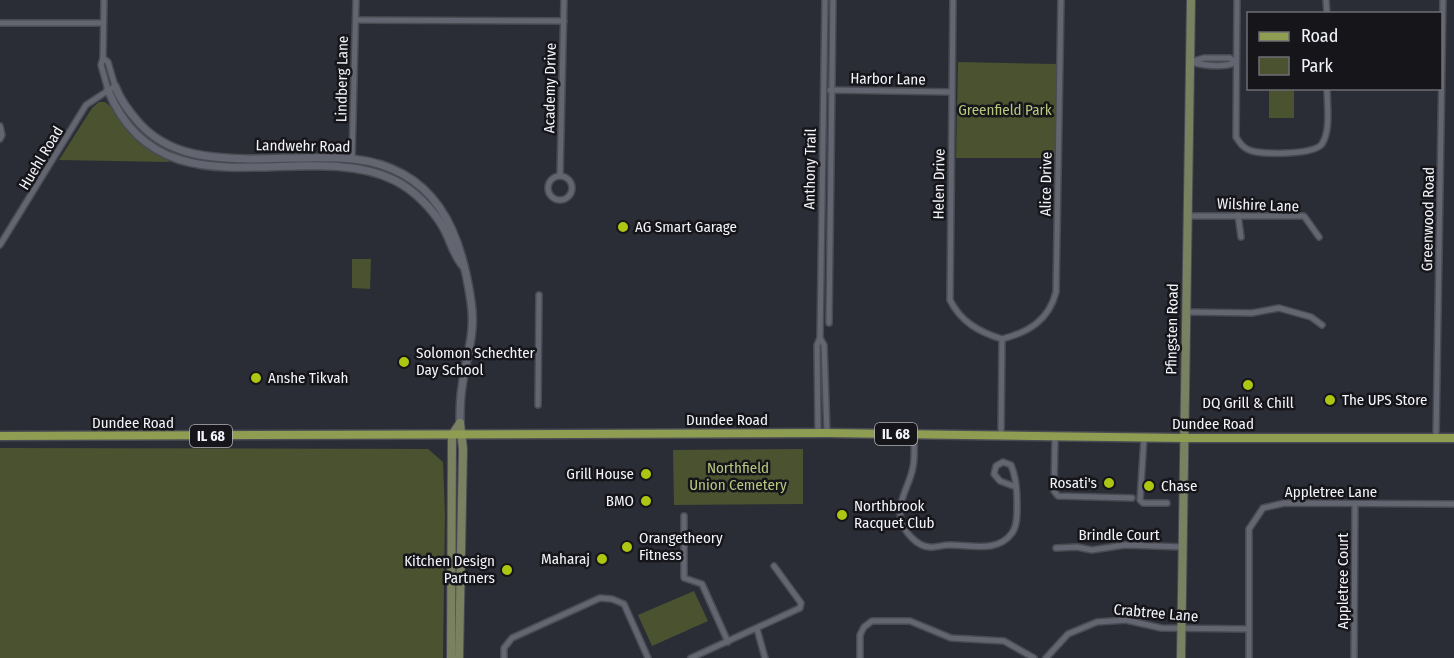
<svg xmlns="http://www.w3.org/2000/svg" width="1454" height="658" viewBox="0 0 1454 658" font-family="'Fira Sans Condensed',sans-serif">
<style>
.green{fill:#4a5230}
.lines{fill:none;stroke-linecap:round;stroke-linejoin:round}
.minor-casing{stroke:#494b53;stroke-width:8}
.tertiary-casing{stroke:#494b53;stroke-width:10}
.secondary-casing{stroke:#494b53;stroke-width:10}
.primary-casing{stroke:#494b53;stroke-width:11}
.minor{stroke:#636571;stroke-width:5}
.tertiary{stroke:#636571;stroke-width:7}
.secondary{stroke:#798161;stroke-width:8}
.primary{stroke:#8e9d52;stroke-width:8}
.poi-dot{fill:#acc612;stroke:#15151a;stroke-width:2}
.labels{text-anchor:middle;dominant-baseline:central;stroke-width:5;stroke-linejoin:round;paint-order:stroke}
.shield{fill:#15151a;stroke:#b0b1b7;stroke-width:1.5}
.shield-label{font-size:14px;font-weight:bold;fill:#f2f4fa}
.street-label{font-size:15px;fill:#f2f4fa;stroke:#15151a}
.park-label{font-size:15px;fill:#b7c87e;stroke:#15151a}
.poi-label{font-size:15px;fill:#f2f4fa;stroke:#15151a;text-anchor:start}
</style>
<rect width="100%" height="100%" fill="#2b2d36"/>
<g class="green">
<path d="M958 62 1057 64 1056 158H956Z"/>
<rect x="1269" y="89" width="25" height="29"/>
<path d="M99 102H105L110 106 143 144 164 155 169 162 59 160 92 108Z"/>
<path d="M352 259H371L370 289 352 288Z"/>
<path d="M0 448 428 449 443 462 445 514 443 658H0Z"/>
<path d="M803 449V504L674 505 673 450Z"/>
<path d="M694 591 708 621 652 646 638 615Z"/>
</g>
<g class="lines">
<g class="minor-casing">
<g id="minor">
<path d="M953 0 950 300C961 322 979 332 1002 339"/>
<path d="M1237 0 1236 137C1240 143 1242 147 1249 150 1261 155 1314 155 1322 144 1331 130 1327 106 1327 88"/>
<path d="M1326 0 1327 14"/>
<path d="M356 20 564 21"/>
<path d="M0 23H103"/>
<path d="M103 58 104 0"/>
<path d="M1204 58H1230L1236 62C1224 69 1203 65 1190 62Z"/>
<path d="M830 90 952 92"/>
<path d="M0 126 2 135 0 139"/>
<path d="M352 159 356 0"/>
<circle cx="560" cy="188" r="12"/>
<path d="M560 176 564 0"/>
<path d="M1238 215 1241 237"/>
<path d="M1187 216H1304L1319 237"/>
<path d="M0 245 86 105 115 86 108 62 103 58 101 65 108 90"/>
<path d="M1186 312 1252 313 1279 308 1311 317 1322 325"/>
<path d="M829 323 833 0"/>
<path d="M820 338 825 0"/>
<path d="M1002 339C1029 332 1049 320 1056 292L1061 0"/>
<path d="M538 405 539 295"/>
<path d="M818 433 817 345 820 338 824 345 827 433"/>
<path d="M914 435C914 445 915 457 913 467 910 485 897 500 901 520 904 532 917 546 929 547 935 548 942 545 948 545 969 544 997 554 1012 533 1018 525 1017 511 1017 501 1017 489 1016 477 1011 465L1003 462 996 466 994 474 1000 481 1016 487"/>
<path d="M1001 435 1002 339"/>
<path d="M1055 436 1054 491 1058 496 1132 498"/>
<path d="M1144 438 1140 500 1143 503H1167"/>
<path d="M1436 438 1443 0"/>
<path d="M684 516V578L702 584 728 642"/>
<path d="M1056 548 1077 547 1092 550 1125 545 1183 547"/>
<path d="M757 629 765 658"/>
<path d="M504 658V648L512 638 600 598 612 599 624 604 648 658"/>
<path d="M691 658 800 608 801 603 774 566"/>
<path d="M860 658V635L864 627 872 621H910L951 638 1004 641 1034 658"/>
<path d="M1046 658 1068 634 1097 622 1126 620 1161 628 1248 629"/>
<path d="M1249 658V529L1263 508 1285 503 1454 504"/>
<path d="M1354 658 1355 504"/>
</g>
</g>
<g class="tertiary-casing">
<g id="tertiary">
<path d="M115 86C120 100 130 113 140 124 169 155 208 158 248 159 282 159 319 156 353 159 435 168 461 230 471 302 476 333 466 357 462 387 460 399 460 411 460 423"/>
<path d="M108 90C161 220 303 136 394 180 414 190 432 208 443 227 451 241 453 255 464 267"/>
</g>
</g>
<g class="secondary-casing">
<g id="secondary">
<path d="M451 658 452 435 460 423"/>
<path d="M459 658 463 449 460 423"/>
<path d="M1181 658 1191 0"/>
</g>
</g>
<g class="primary-casing">
<path id="primary" d="M0 436 827 433 1184 438H1454"/>
</g>
<use href="#minor" class="minor"/>
<use href="#tertiary" class="tertiary"/>
<use href="#secondary" class="secondary"/>
<use href="#primary" class="primary"/>
</g>
<g class="poi-dot">
<circle cx="623" cy="227" r="6"/>
<circle cx="404" cy="362" r="6"/>
<circle cx="256" cy="378" r="6"/>
<circle cx="1248" cy="385" r="6"/>
<circle cx="1330" cy="400" r="6"/>
<circle cx="646" cy="474" r="6"/>
<circle cx="1109" cy="483" r="6"/>
<circle cx="1149" cy="486" r="6"/>
<circle cx="646" cy="501" r="6"/>
<circle cx="842" cy="515" r="6"/>
<circle cx="627" cy="547" r="6"/>
<circle cx="602" cy="559" r="6"/>
<circle cx="507" cy="570" r="6"/>
</g>
<g class="labels">
<g class="shield">
<rect x="875" y="423" width="42" height="22" rx="4.5"/>
<rect x="190" y="425" width="42" height="22" rx="4.5"/>
</g>
<g class="shield-label">
<text x="896" y="434">IL 68</text>
<text x="211" y="436">IL 68</text>
</g>
<g class="street-label">
<text transform="translate(342 79) rotate(-89)">Lindberg Lane</text>
<text transform="translate(888 79) rotate(1)">Harbor Lane</text>
<text transform="translate(550 88) rotate(-89)">Academy Drive</text>
<text transform="translate(303 146) rotate(1)">Landwehr Road</text>
<text transform="translate(41 158) rotate(-59)">Huehl Road</text>
<text transform="translate(810 169) rotate(-89)">Anthony Trail</text>
<text transform="translate(939 184) rotate(-89)">Helen Drive</text>
<text transform="translate(1046 184) rotate(-89)">Alice Drive</text>
<text transform="translate(1258 205) rotate(2)">Wilshire Lane</text>
<text transform="translate(1428 219) rotate(-89)">Greenwood Road</text>
<text transform="translate(1172 329) rotate(-89)">Pfingsten Road</text>
<text x="727" y="420">Dundee Road</text>
<text x="133" y="423">Dundee Road</text>
<text x="1213" y="424">Dundee Road</text>
<text x="1331" y="492">Appletree Lane</text>
<text x="1119" y="535">Brindle Court</text>
<text transform="translate(1343 581) rotate(-90)">Appletree Court</text>
<text transform="translate(1156 613) rotate(5)">Crabtree Lane</text>
</g>
<g class="park-label">
<text x="1005" y="110">Greenfield Park</text>
<text x="738" y="468">Northfield<tspan x="738" dy="17">Union Cemetery</tspan></text>
</g>
<g class="poi-label">
<text x="635" y="227">AG Smart Garage</text>
<text x="416" y="353">Solomon Schechter<tspan x="416" dy="17">Day School</tspan></text>
<text x="268" y="378">Anshe Tikvah</text>
<text x="1342" y="400">The UPS Store</text>
<text x="1248" y="403" text-anchor="middle">DQ Grill &amp; Chill</text>
<text x="634" y="474" text-anchor="end">Grill House</text>
<text x="1097" y="483" text-anchor="end">Rosati's</text>
<text x="1161" y="486">Chase</text>
<text x="634" y="501" text-anchor="end">BMO</text>
<text x="854" y="506">Northbrook<tspan x="854" dy="17">Racquet Club</tspan></text>
<text x="639" y="538">Orangetheory<tspan x="639" dy="17">Fitness</tspan></text>
<text x="590" y="559" text-anchor="end">Maharaj</text>
<text x="495" y="561" text-anchor="end">Kitchen Design<tspan x="495" dy="17">Partners</tspan></text>
</g>
</g>
<rect x="1247" y="12" width="195" height="78" fill="#15151a" stroke="#6d6e74" stroke-width="1.5"/>
<rect x="1259" y="32" width="30" height="9" fill="#8e9d52" stroke="#6d6e74" stroke-width="1.5"/>
<text x="1301" y="42" font-size="18" fill="#f2f4fa">Road</text>
<rect x="1259" y="57" width="30" height="18" fill="#4a5230" stroke="#6d6e74" stroke-width="1.5"/>
<text x="1301" y="72" font-size="18" fill="#f2f4fa">Park</text>
</svg>
